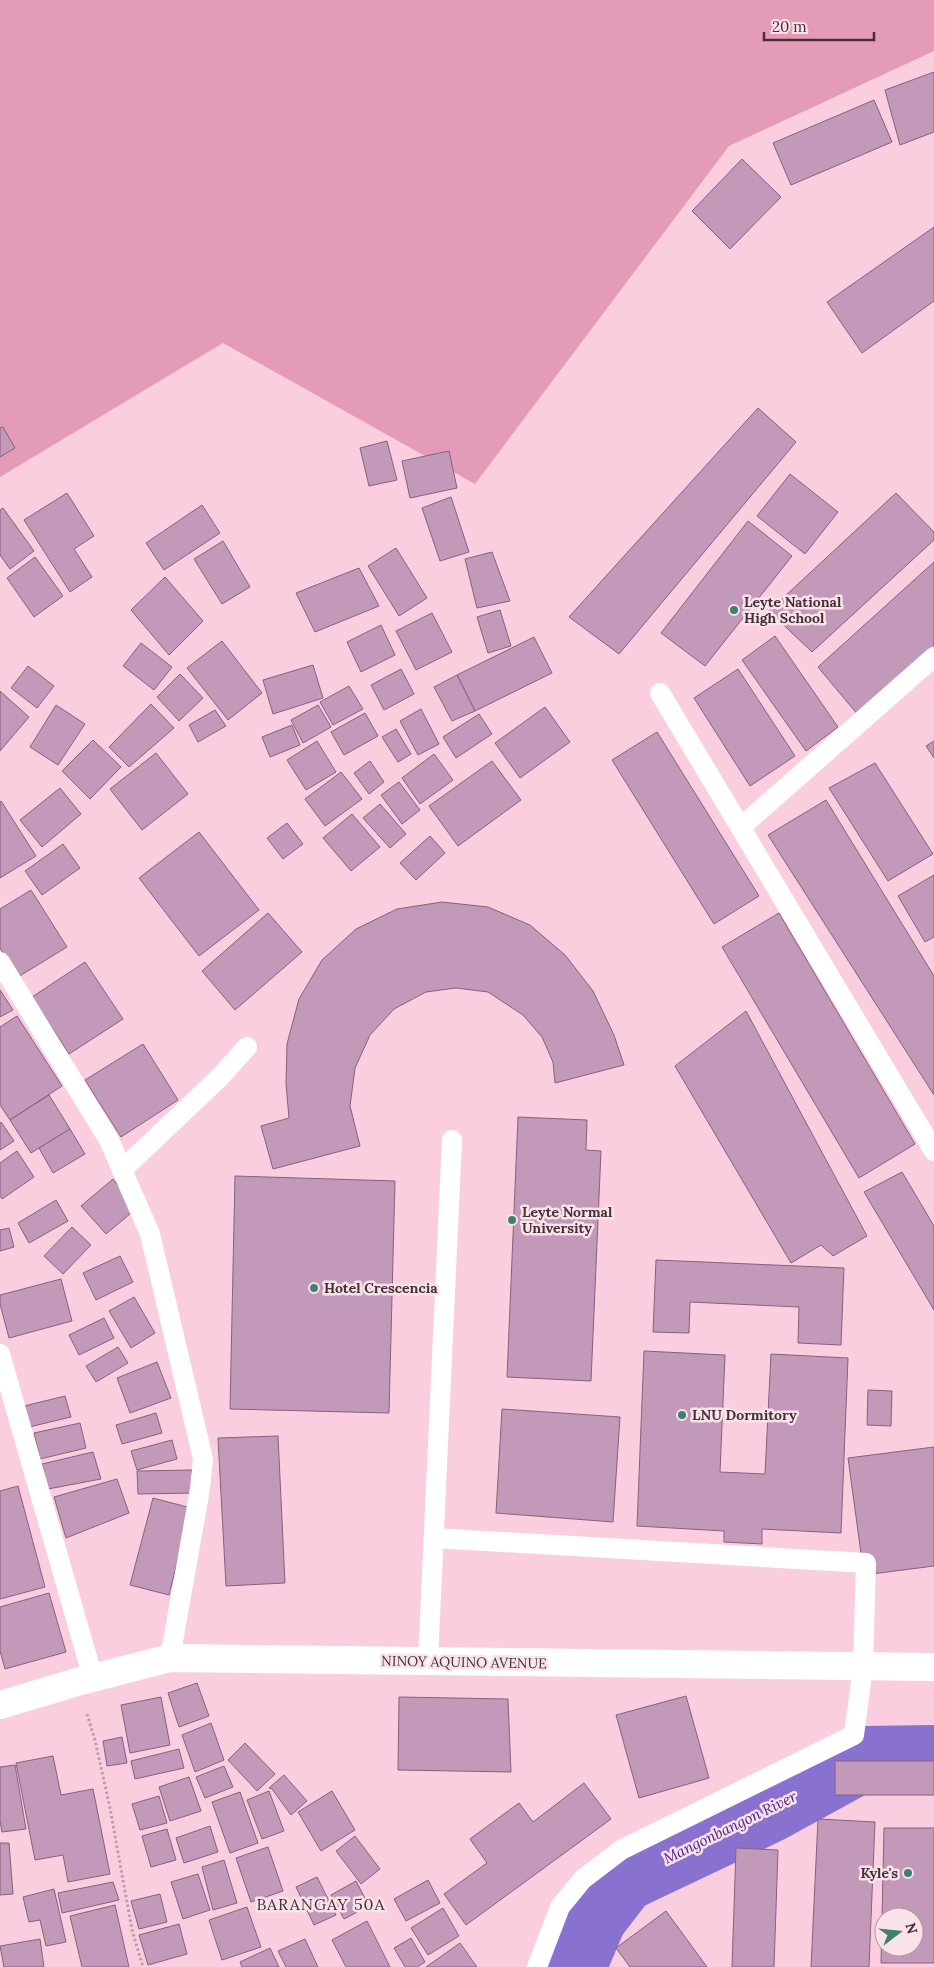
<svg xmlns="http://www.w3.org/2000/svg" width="934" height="1967" viewBox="0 0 934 1967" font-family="Lora,serif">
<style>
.green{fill:#e39bb8}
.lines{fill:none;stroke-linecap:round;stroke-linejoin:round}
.river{stroke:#8971d0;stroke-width:66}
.building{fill:#c399ba;stroke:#87607f;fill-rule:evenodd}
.path{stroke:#c09ba9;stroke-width:3;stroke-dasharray:2.5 2.5;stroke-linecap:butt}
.lane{stroke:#fff;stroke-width:20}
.secondary{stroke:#fff;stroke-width:28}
.poi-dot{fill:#3f7f6e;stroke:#f9e2ea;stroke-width:2}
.labels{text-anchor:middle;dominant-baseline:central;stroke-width:5;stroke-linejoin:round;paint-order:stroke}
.poi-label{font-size:14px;font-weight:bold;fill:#453038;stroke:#f9e2ea;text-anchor:start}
.street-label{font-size:14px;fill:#453038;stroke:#f9e2ea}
.water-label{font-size:15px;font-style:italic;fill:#471b8e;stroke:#f9e2ea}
.quarter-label{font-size:16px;letter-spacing:1px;fill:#453038;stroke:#f9e2ea}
</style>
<rect width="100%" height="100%" fill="#facedf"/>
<path class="green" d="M0 0H934V51L729 146 475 484 223 343 0 477Z"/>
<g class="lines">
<path class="river" d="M573 1967 594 1918 624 1879 769 1810 862 1759 934 1758"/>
</g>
<g class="building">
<path d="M934 72V132L900 145 885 90Z"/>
<path d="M874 100 892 142 791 185 773 143Z"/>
<path d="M742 159 781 197 730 249 692 211Z"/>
<path d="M934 227V301L862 353 827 302Z"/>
<path d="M758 408 796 442 619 654 569 617Z"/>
<path d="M3 427 15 448 0 457V428Z"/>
<path d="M387 441 397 480 369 486 360 448Z"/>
<path d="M449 451 457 488 410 498 402 461Z"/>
<path d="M790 474 838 512 805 554 757 516Z"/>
<path d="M67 493 94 536 74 549 92 577 70 592 24 520Z"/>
<path d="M896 493 934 532V540L812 652 769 611Z"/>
<path d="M451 497 469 552 440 561 422 508Z"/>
<path d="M202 505 220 533 164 570 146 543Z"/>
<path d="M3 508 34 551 10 569 0 555V510Z"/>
<path d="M748 521 792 556 705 666 661 633Z"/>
<path d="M223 541 250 587 222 604 194 559Z"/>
<path d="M396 548 427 598 399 616 368 566Z"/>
<path d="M492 552 510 601 477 608 465 559Z"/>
<path d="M35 557 63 596 34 617 7 578Z"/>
<path d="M934 562V650L858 715 818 667Z"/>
<path d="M359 568 379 606 315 632 296 593Z"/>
<path d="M165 577 203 621 169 655 131 610Z"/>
<path d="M500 610 511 646 488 653 477 617Z"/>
<path d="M432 613 452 652 416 670 396 631Z"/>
<path d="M381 625 395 655 361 672 347 642Z"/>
<path d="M775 636 838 727 806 751 742 660Z"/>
<path d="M534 637 552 673 475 711 457 675Z"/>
<path d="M222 641 262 693 228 720 187 668Z"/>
<path d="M141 643 172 667 154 690 123 666Z"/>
<path d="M313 665 323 698 273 714 263 680Z"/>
<path d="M28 666 54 686 37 708 11 688Z"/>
<path d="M401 669 414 694 384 710 371 685Z"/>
<path d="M738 669 795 756 750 786 694 698Z"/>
<path d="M180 674 203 698 179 721 157 697Z"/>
<path d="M457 675 475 711 452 721 434 687Z"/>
<path d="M349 686 363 709 333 725 320 702Z"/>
<path d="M0 691 29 717 0 751Z"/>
<path d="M151 704 174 728 129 767 109 747Z"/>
<path d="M56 705 85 724 58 765 30 747Z"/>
<path d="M318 705 331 727 303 743 291 720Z"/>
<path d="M545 707 570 742 520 778 495 743Z"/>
<path d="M421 709 439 744 418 755 400 721Z"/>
<path d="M215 710 226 726 198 742 189 725Z"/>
<path d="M365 713 378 736 344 755 331 732Z"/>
<path d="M479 714 492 734 456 758 443 737Z"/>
<path d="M292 725 300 745 270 757 262 737Z"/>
<path d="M396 729 411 754 398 762 382 737Z"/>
<path d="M657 732 759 896 714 924 612 760Z"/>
<path d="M93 740 121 767 90 799 62 771Z"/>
<path d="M317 741 336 772 306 790 287 760Z"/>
<path d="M934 741V758L926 746Z"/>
<path d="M156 753 188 794 142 830 110 789Z"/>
<path d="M434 754 453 780 420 804 402 778Z"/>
<path d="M370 761 384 782 369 794 354 773Z"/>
<path d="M492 761 521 800 458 846 429 806Z"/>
<path d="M875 763 933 854 888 881 829 788Z"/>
<path d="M341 772 362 799 325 826 305 799Z"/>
<path d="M399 782 420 810 402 824 381 795Z"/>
<path d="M60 788 81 814 42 847 20 820Z"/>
<path d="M826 800 934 976V1095L768 835Z"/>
<path d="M1 801 36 856 0 878V802Z"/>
<path d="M380 804 406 834 390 848 363 818Z"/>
<path d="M352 814 380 847 351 871 323 838Z"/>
<path d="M287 823 303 844 283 859 267 838Z"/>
<path d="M199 832 259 910 199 956 139 878Z"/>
<path d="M430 836 445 853 416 880 400 863Z"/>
<path d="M63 844 80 868 42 895 25 871Z"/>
<path d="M934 875V937L925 942 898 896Z"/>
<path d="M31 890 67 947 18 977 0 948V909Z"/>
<path d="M442 902 488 907 530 925 565 955 593 991 614 1035 624 1065 555 1083 553 1062 542 1037 523 1015 488 992 456 988 426 992 394 1009 370 1035 355 1068 350 1106 360 1146 273 1169 261 1126 289 1118 286 1084 287 1044 299 999 322 960 356 929 397 909Z"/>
<path d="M268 913 302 952 235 1010 202 971Z"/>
<path d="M779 913 915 1144 859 1178 722 947Z"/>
<path d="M85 962 123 1019 69 1054 32 997Z"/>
<path d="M0 990 13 1010 0 1017Z"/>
<path d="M746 1011 867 1236 833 1256 821 1245 791 1263 675 1066Z"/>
<path d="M17 1016 62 1086 10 1120 0 1105V1027Z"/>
<path d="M143 1044 178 1100 121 1137 85 1080Z"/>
<path d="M49 1095 70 1129 31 1153 10 1120Z"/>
<path d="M518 1117 587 1120 586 1150 601 1151 591 1381 507 1377Z"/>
<path d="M1 1122 14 1141 0 1150V1123Z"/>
<path d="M70 1129 85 1154 53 1173 39 1148Z"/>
<path d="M17 1151 34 1177 2 1199 0 1196V1163Z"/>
<path d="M902 1172 934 1226V1310L864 1192Z"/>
<path d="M235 1176 395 1181 389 1413 230 1409Z"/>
<path d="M113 1179 137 1208 106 1234 81 1206Z"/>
<path d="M56 1200 68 1221 29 1243 18 1223Z"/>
<path d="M72 1227 91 1245 63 1274 44 1256Z"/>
<path d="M9 1228 14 1247 0 1251V1230Z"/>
<path d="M120 1256 133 1282 96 1300 83 1273Z"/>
<path d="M656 1260 844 1268 841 1345 798 1343 799 1307 690 1302 689 1333 653 1332Z"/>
<path d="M61 1279 72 1321 9 1338 0 1304V1295Z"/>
<path d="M134 1297 155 1333 131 1348 109 1311Z"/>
<path d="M104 1318 114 1338 79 1355 69 1335Z"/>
<path d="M118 1347 128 1363 96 1382 86 1366Z"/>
<path d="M644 1351 725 1355 720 1472 765 1474 771 1354 848 1358 841 1533 762 1529V1544L724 1542V1531L637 1526Z"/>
<path d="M157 1362 171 1398 130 1413 117 1378Z"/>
<path d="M868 1390 892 1391 891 1426 867 1425Z"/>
<path d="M65 1396 71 1417 29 1427 24 1406Z"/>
<path d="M502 1409 620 1417 613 1522 496 1513Z"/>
<path d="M156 1413 162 1433 122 1444 116 1425Z"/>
<path d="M80 1423 86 1448 40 1459 34 1433Z"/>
<path d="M278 1436 285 1583 226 1586 218 1438Z"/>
<path d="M172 1440 177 1459 137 1470 131 1451Z"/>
<path d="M934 1447V1566L864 1575 848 1458Z"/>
<path d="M93 1452 101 1479 48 1489 42 1464Z"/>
<path d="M192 1470 193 1493 138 1494 137 1471Z"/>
<path d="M117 1479 129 1513 66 1538 54 1497Z"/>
<path d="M18 1486 45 1587 0 1599V1491Z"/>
<path d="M153 1498 191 1508 169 1595 130 1585Z"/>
<path d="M49 1593 66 1652 5 1669 0 1651V1607Z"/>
<path d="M197 1683 209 1716 179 1727 168 1693Z"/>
<path d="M686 1696 709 1778 639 1798 616 1715Z"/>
<path d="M161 1697 170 1745 130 1753 121 1705Z"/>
<path d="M399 1697 508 1699 511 1772 398 1770Z"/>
<path d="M211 1723 224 1760 195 1772 182 1735Z"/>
<path d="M122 1737 127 1763 107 1766 103 1741Z"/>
<path d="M245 1743 275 1774 257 1791 228 1760Z"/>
<path d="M179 1749 184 1768 135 1779 131 1761Z"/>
<path d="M53 1756 61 1795 93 1789 110 1874 68 1882 63 1855 35 1860 16 1763Z"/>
<rect x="835" y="1761" width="99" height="34"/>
<path d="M15 1765 26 1829 2 1832 0 1821V1767Z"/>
<path d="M224 1766 233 1787 205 1798 196 1777Z"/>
<path d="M284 1775 307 1801 291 1815 272 1789 269 1788Z"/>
<path d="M189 1777 201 1811 170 1821 159 1787Z"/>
<path d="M584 1783 611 1819 466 1925 444 1894 487 1863 470 1839 519 1803 533 1822Z"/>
<path d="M269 1791 284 1831 262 1839 247 1800Z"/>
<path d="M332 1791 355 1830 321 1851 298 1812Z"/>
<path d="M240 1792 258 1843 230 1853 212 1802Z"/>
<path d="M159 1796 167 1823 140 1830 132 1804Z"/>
<path d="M818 1819 875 1822 869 1967H811Z"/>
<path d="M210 1826 218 1852 184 1863 176 1838Z"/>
<path d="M884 1828H934V1963H881ZM884 1917H914V1947H884Z"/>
<path d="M167 1829 176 1860 151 1867 142 1836Z"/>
<path d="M355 1836 380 1869 361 1884 336 1851Z"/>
<path d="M0 1843H9L13 1894 0 1895Z"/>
<path d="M268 1847 283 1891 251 1902 236 1858Z"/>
<path d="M736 1848 778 1850 774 1967H732Z"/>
<path d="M224 1860 237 1903 213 1910 202 1867Z"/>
<path d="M198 1874 210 1910 183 1919 171 1882Z"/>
<path d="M317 1877 336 1915 314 1925 296 1887Z"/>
<path d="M428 1880 440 1903 406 1921 394 1899Z"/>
<path d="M356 1881 369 1906 344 1919 331 1895Z"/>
<path d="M113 1882 119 1900 62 1913 58 1893Z"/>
<path d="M54 1889 66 1942 46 1946 40 1920 29 1922 23 1897Z"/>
<path d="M160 1894 167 1922 139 1929 131 1901Z"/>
<path d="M115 1905 129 1967H82L70 1916Z"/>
<path d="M247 1907 261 1947 222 1960 209 1920Z"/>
<path d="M443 1908 459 1936 428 1955 411 1928Z"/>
<path d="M666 1911 707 1967H630L616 1948Z"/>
<path d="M367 1921 390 1967H346L332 1940Z"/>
<path d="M179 1924 187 1954 148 1965 139 1935Z"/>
<path d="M411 1938 425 1962 417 1967H405L394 1948Z"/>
<path d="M40 1939 44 1967H4L0 1946Z"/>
<path d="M305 1939 318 1967H286L278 1951Z"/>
<path d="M460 1943 477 1967H426Z"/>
<path d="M270 1948 279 1967H242L240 1962Z"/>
</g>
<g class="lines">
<path class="path" d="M87 1714 95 1740 110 1808 132 1930 143 1967"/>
<g class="lane">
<path d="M660 693 934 1151"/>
<path d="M741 827 934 657"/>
<path d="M0 962 109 1140 150 1234 203 1459 200 1489 170 1658"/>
<path d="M122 1170 219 1078 247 1047"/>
<path d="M0 1354 93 1678"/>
<path d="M434 1538 866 1563 863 1667 854 1735 621 1850 583 1879 560 1907 537 1967"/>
<path d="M428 1661 452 1140"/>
</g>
<path class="secondary" d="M0 1705 77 1682 170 1658 934 1667"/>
</g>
<g class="poi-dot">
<circle cx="734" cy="610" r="5"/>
<circle cx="512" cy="1220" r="5"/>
<circle cx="314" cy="1288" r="5"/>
<circle cx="682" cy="1415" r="5"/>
<circle cx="908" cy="1873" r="5"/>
</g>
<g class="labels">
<g class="poi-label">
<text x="744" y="602">Leyte National<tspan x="744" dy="16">High School</tspan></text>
<text x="522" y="1212">Leyte Normal<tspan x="522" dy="16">University</tspan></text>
<text x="324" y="1288">Hotel Crescencia</text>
<text x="692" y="1415">LNU Dormitory</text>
<text x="898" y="1873" text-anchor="end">Kyle's</text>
</g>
<g class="street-label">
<text transform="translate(464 1662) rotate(1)">NINOY AQUINO AVENUE</text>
</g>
<g class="water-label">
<text transform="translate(730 1827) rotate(-26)">Mangonbangon River</text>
</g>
<g class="quarter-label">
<text x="321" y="1904">BARANGAY 50A</text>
</g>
</g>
<g transform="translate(899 1932) rotate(74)"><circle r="24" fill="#f9e2ea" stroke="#b19ba3"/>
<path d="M0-4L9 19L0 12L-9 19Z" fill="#3f7f6e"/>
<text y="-8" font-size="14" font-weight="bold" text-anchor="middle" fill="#453038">N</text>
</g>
<path d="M764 32v8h110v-8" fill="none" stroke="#453038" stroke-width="2.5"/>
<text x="772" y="32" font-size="15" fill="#453038" stroke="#f9e2ea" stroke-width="4" paint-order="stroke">20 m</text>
</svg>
